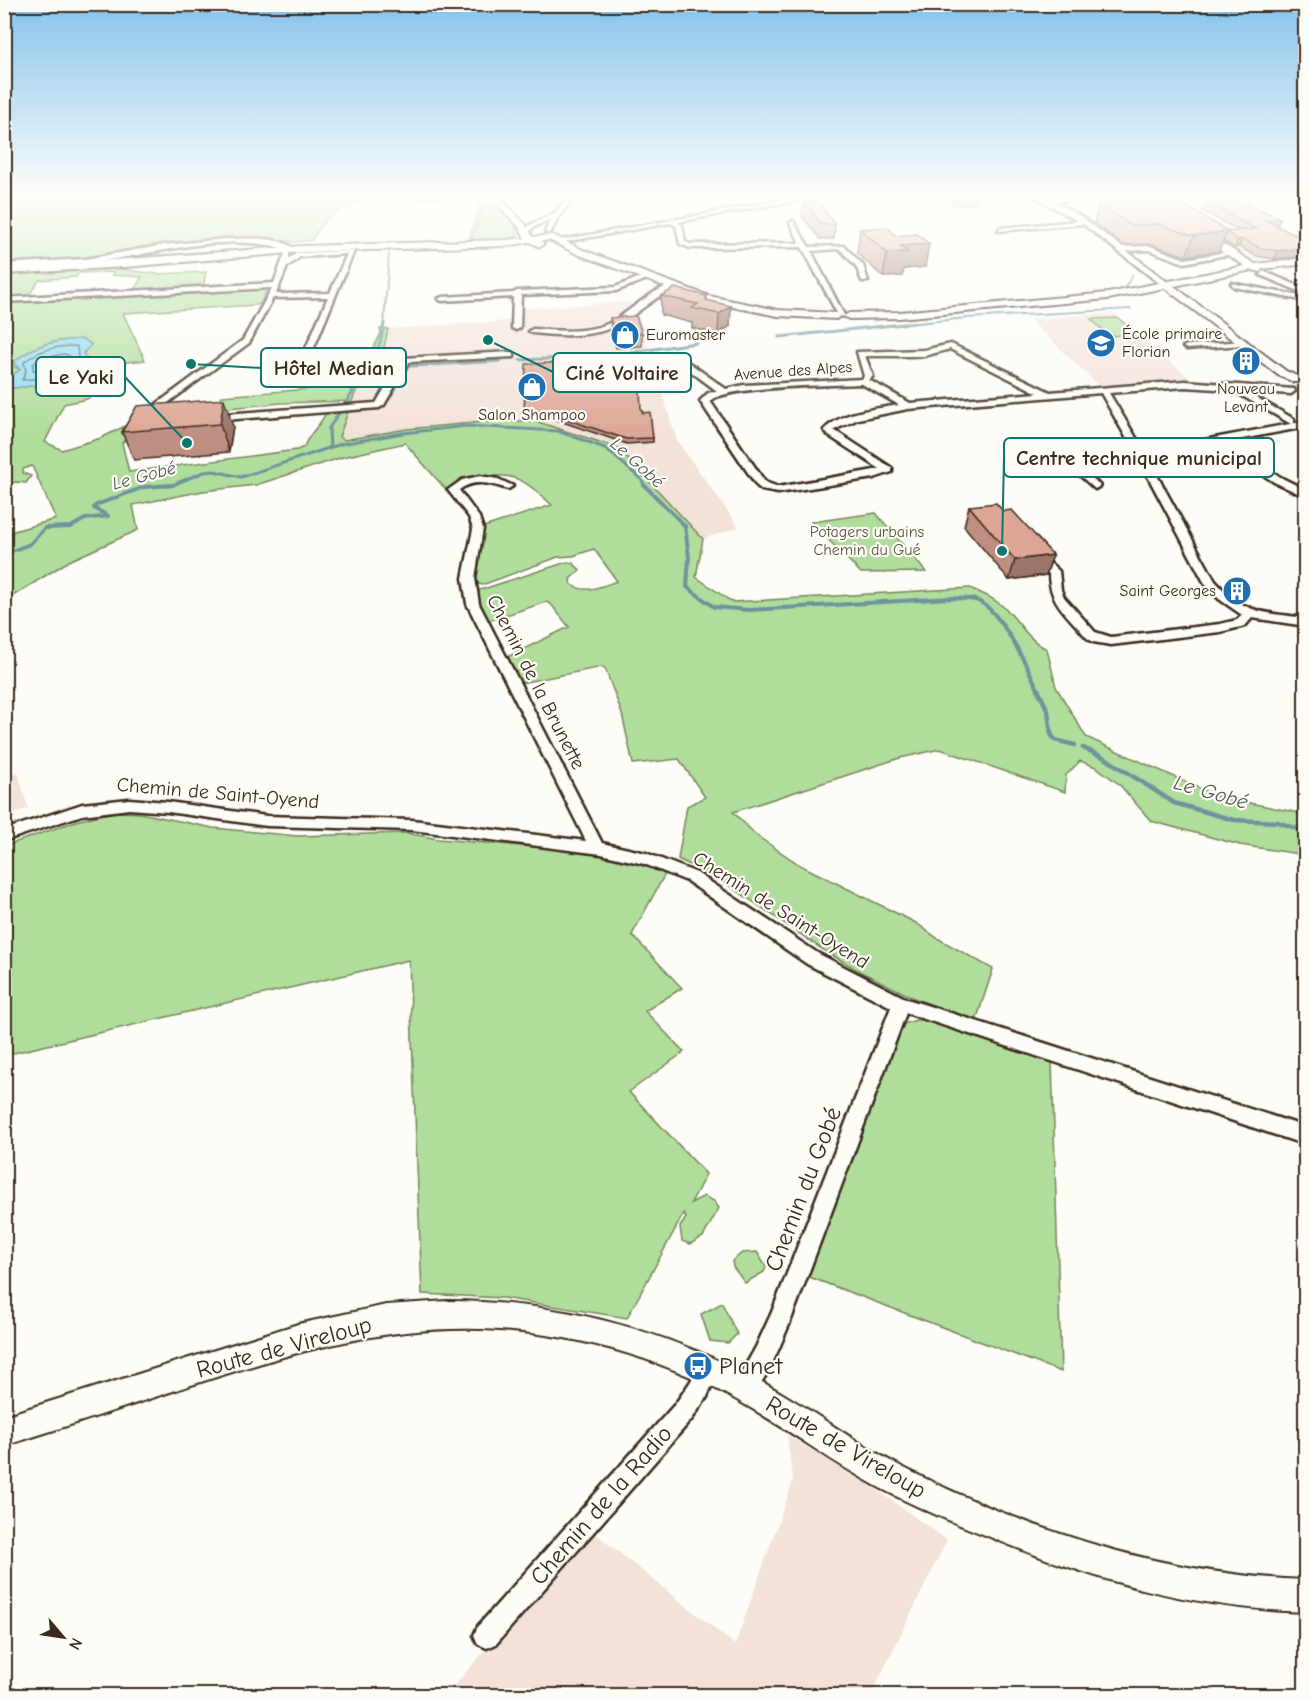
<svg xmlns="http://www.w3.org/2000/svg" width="1310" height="1700" viewBox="0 0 1310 1700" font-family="'Comic Neue',sans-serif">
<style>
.built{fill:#f3e2da}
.green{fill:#b0dd9b;stroke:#76845c;stroke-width:1.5}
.water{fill:#90daf1;stroke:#6e949d;stroke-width:1.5}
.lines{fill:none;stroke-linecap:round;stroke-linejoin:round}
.shore{stroke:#5d7072;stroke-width:1.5}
.stream-far3{stroke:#6e949d;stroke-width:2}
.stream-far2{stroke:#6e949d;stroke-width:3}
.stream-far1{stroke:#6e949d;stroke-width:4}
.stream{stroke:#6e949d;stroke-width:4.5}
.minor-casing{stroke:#3b2a1e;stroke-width:5}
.major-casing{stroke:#3b2a1e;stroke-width:4}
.minor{fill:#fdfcf7;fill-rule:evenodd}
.major{fill:#fdfcf7;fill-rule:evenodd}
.wall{fill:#be8f81;stroke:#3b2a1e;stroke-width:1.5}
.shaded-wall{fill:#9b7469;stroke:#3b2a1e;stroke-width:1.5}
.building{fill:#dda696;stroke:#3b2a1e;stroke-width:1.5}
.labels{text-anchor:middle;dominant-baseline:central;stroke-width:4.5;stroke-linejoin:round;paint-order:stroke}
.far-poi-label{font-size:16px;fill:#3b2a1e;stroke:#fdfcf7;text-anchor:start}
.far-street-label{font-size:16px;fill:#3b2a1e;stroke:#fdfcf7}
.far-park-label{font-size:16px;fill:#58573d;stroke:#fdfcf7}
.far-water-label{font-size:18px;font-style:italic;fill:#505653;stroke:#fdfcf7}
.street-label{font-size:20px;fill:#3b2a1e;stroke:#fdfcf7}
.water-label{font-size:21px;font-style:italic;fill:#505653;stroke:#fdfcf7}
.near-street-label{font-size:24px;fill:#3b2a1e;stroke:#fdfcf7}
.near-poi-label{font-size:24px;fill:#3b2a1e;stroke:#fdfcf7;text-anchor:start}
.leader{fill:none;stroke:#0f766e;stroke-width:2}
.callout-dot{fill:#0f766e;stroke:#fdfcf7;stroke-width:2}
.callout{fill:#fdfcf7;stroke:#0f766e;stroke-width:2}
.callout-label{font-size:21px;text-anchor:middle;font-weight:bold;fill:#3b2a1e}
</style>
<rect width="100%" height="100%" fill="#fdfcf7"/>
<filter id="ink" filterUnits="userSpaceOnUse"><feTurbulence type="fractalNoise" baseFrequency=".0167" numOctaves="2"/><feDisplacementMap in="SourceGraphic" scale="12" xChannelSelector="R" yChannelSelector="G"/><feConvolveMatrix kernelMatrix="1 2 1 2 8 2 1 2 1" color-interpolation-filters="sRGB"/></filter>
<g filter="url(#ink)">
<g class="built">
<path d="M1152 197H1210L1288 231 1305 229V260L1265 263 1250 260Z"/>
<path d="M633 302 625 309 638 314 677 441 739 527 703 539 618 448 494 421 407 429 344 440 339 437 362 376 379 371 388 329 510 321 512 309Z"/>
<path d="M1113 313 1163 356 1193 381 1100 387 1029 319Z"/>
<path d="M18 772 28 808 5 817V777Z"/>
<path d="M787 1435 870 1485 947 1540 871 1695 445 1696 591 1530 735 1645 793 1481Z"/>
</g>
<g class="green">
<path d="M5 197H480L364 201C339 206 324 218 312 240L294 242 246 237 244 240 158 246 91 259 5 265Z"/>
<path d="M480 203C492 203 518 222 518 235 506 242 483 244 469 240Z"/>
<path d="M113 268 157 274 206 272 203 288 133 292 142 277 112 275 113 272 79 273 76 277 39 280 28 297 5 298V275Z"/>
<path d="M267 288 261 303 257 305 123 313 145 360 118 363V376L87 399 64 404 45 442 62 450 101 438 133 422 143 423 161 412 214 407 222 396 346 386V379L350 373 363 368 381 333 380 329H388L379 371 362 376 352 401 281 403 162 414 133 431 122 443 129 472 297 450 304 447C309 432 322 425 327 410L349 409 339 437 344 440 407 429 494 421H535L618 448 703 539 696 577 732 602 970 588C983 594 996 599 1007 610 1020 623 1030 642 1047 649L1056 687 1086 737 1219 797 1305 814V855L1240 845 1151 821 1119 784 1096 767 1080 761 1066 775 1065 792 940 749 900 758 733 812 757 836 800 865 916 923 937 938 993 969 976 1021 916 999 859 971 825 951 724 882 678 859 687 806 705 797 679 759 633 764 622 714 605 668 602 667 516 684 503 659 569 627 551 604 546 602 485 622 478 608 474 592 567 562 573 563 580 570 570 579 571 584C585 595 602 586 617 581L594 549 573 556 558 557 482 585 473 582 481 532 484 527 552 505C527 482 514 470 478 478 469 480 460 483 451 487L449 493 405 443 343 457 256 485 203 491 133 505 138 530 69 561 5 601V537L14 531 56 519 32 466 23 469V473L31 476 26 483 17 482 5 484V389L76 381 89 375 95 368 84 356 85 349 91 344 85 340C56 338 36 344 14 362L15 367 21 370 5 379V301Z"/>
<path d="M1118 318 1137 334 1109 336 1091 319Z"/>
<path d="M876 513 926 572 861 573 811 522Z"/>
<path d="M112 812 140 813 213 828 297 836 407 833 438 839 594 852 666 872 632 935 682 988 645 1011 684 1052 629 1092 706 1174 691 1203 704 1196 714 1201 719 1208 703 1237 690 1244 682 1241 680 1227 686 1218 684 1213 627 1318 503 1298 422 1294 409 960 5 1055V846L76 821Z"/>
<path d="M916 1020H927L1052 1060 1061 1372 804 1275 900 1025Z"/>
<path d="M757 1252 766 1267 764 1272 745 1283 733 1267 732 1261 742 1253Z"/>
<path d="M722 1303 737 1334 728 1343 710 1341 701 1314Z"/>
</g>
<path class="water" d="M80 339 85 340 91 345 83 353 85 357 96 368 90 375 76 381 5 389V379L20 370 14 362C37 343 50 342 80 339Z"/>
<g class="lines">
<g class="shore">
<path d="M77 346 78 358 86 366 85 370 74 375 22 380 26 371 24 362C40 349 57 346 77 346Z"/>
<path d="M64 354 70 356 72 368 53 371 33 370V364L42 358Z"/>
</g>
<g class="stream-far3">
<path d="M396 244 470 241C480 229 476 215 485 203L483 197"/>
<path d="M1123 290 1133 275"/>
<path d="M384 325 389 253"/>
<path d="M898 325 967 318 1131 309"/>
</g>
<g class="stream-far2">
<path d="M779 337 913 323"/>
<path d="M520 360 597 357 696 343"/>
<path d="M365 371 379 368 500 361"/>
<path d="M330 449 329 428 353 392 349 383 350 376C373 366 381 348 384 323"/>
<path d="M162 486H170L204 472 214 471 241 477 341 444 403 433 467 426 558 431 605 448 641 479 645 486"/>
</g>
<g class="stream-far1">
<path d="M644 485 685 526 689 557 687 587 714 607 749 610 950 598C959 599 970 598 978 601 1001 610 1028 669 1039 691"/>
<path d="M4 554 30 544 45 528 71 527 85 519 108 516 94 508 96 505 144 487 173 485"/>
</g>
<g class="stream">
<path d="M1038 690 1048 711 1051 734 1055 740 1075 745"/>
<path d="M1083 748 1105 758 1174 803 1234 820 1278 822 1306 832"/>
</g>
<g class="minor-casing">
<g id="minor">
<path d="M568 197H575L560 215 550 233 545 232 551 219 532 228 528 234H524L528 226 555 213Z"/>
<path d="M800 197H815L678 222 682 225 685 242 691 244 800 243 790 223 793 221 809 247 844 246 863 265 868 281H862L856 266 840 249 811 251 845 317 838 315 802 247 690 248 680 244 676 226 671 223 558 243 555 241Z"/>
<path d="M1035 197 1047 199 1091 197 1054 202 1080 216 1122 247 1150 246 1185 259 1233 251 1237 253 1184 263 1149 250 1127 251 1170 284 1163 286 1083 224 998 231 1000 228 1078 221Z"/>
<path d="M1297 197H1306V202L1298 198Z"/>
<path d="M225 239C247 239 277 235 295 249L292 251C229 230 160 253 96 262 66 267 35 266 4 268V264L85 259 164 245Z"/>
<path d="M354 251 308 362V373H302L300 362 328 297 273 298 249 343 146 419 143 418V414L243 340 272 288 4 302V298L274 283 285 253H289V258L298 253ZM347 254 330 293 276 294 287 267 300 257Z"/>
<path d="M1263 271 1306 289V294L1260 275Z"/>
<path d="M643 276 650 278 616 291 521 295 520 328 516 330 512 328 513 297 442 301 438 299 442 297 513 293 517 291 615 287Z"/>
<path d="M1231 283 1306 297V301L1234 287Z"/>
<path d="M670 285H673V289C652 298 637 315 617 325 593 338 559 336 533 333L529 331 533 329C558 331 593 334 615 320 634 308 649 292 670 285Z"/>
<path d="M1246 341V345H1243L1187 349 1183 347 1187 345Z"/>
<path d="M951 344 1050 392 1185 381 1294 389 1295 391 1291 394 1245 391 1294 419V423L1291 424 1232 390 1185 387 1109 393 1144 451 1306 421V427L1226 442 1282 478 1306 490V497L1274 482 1216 444 1147 457 1215 581C1245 615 1263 612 1306 618V626L1252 618 1245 626 1220 632 1111 645 1093 642 1087 638C1069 616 1049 603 1049 574L1040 565V561H1048L1059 571 1061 590 1064 597 1095 632 1111 637 1220 624 1237 620 1242 615 1219 599 1204 582 1138 458 1080 465 1100 486 1095 489 1066 463 1071 460 1135 453 1101 393 908 409 858 419 834 430 892 468V472L874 478 778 493 762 490 757 486 700 401 708 393 717 391 681 364 688 362 726 389 744 385 862 379 864 376 857 352 924 350ZM950 349 1038 393 910 403 869 380 873 376 865 356H924ZM862 384 899 405C875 409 842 411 824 430L829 436 880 469 778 487 765 482 710 401C725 386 835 385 862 384Z"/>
<path d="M511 352 514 353V357L409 362 384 405 379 408 210 421 205 418 210 415 376 403 403 358Z"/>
<path d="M480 476 498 479 513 486 508 489C491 484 475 478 459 490L479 517 483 529 475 578 479 604 602 843 646 853 697 873 819 954 907 999 1306 1127V1145L906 1013 789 1325C780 1344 764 1391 744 1399L736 1396 733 1388 756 1347 772 1312 891 1007 807 964 687 881 644 864 601 854 412 830 267 826 168 812 129 809 82 815 4 841V830L82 804 129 799 168 802 267 816 412 820 586 841 467 604 463 578 473 529 469 517 448 490 462 480Z"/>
<path d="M707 1359 715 1362 718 1370 707 1397 692 1419 496 1644 487 1648 478 1644 474 1635 478 1626 676 1403 691 1381 699 1362Z"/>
</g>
</g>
<g class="major-casing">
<g id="major">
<path d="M490 197H499L525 224 533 237 553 235 583 250 709 296 778 310 836 313 841 316 836 319 778 316 703 301 577 254 549 240 541 241 544 244 540 247 530 242 506 246 302 252 125 267 4 274V268L302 246 506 240 525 238 519 227Z"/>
<path d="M1196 231H1202L1255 264 1306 258V264L1262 269 1261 272 1252 270 1174 286 1286 371 1301 378V382H1293L1278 375 1165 288 1108 299 899 318 849 319 844 316 849 313 899 312 1108 293 1245 266 1196 235Z"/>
<path d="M447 1301C560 1301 665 1330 764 1383 813 1410 856 1444 906 1469 1031 1532 1165 1575 1306 1580V1612C1188 1608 1093 1580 985 1535 949 1521 912 1505 878 1487 833 1463 792 1432 749 1407 673 1362 587 1336 500 1330 388 1322 287 1354 182 1388 123 1408 64 1427 4 1446V1416L298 1324 386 1305Z"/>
</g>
</g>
<use href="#minor" class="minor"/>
<use href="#major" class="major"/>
</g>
<g class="wall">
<path d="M946 197H977L975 203 955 205Z"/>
<path d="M1126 200 1227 231 1219 251 1186 256 1151 244 1123 245 1094 223 1099 204 1125 203Z"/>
<path d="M804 202 835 224 834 239H820L802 216Z"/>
<path d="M1206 203 1277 226 1305 240V256L1275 259 1256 256 1239 247 1235 248 1223 241 1227 232 1240 231 1203 211Z"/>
<path d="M860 229 925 267 904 269 902 276 883 277 857 253Z"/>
<path d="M661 296 707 300 730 326 718 334 692 328V323L661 315Z"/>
<path d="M610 318 642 333V346L616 348 611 331Z"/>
<path d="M619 357 641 409 653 438V442L627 444 548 417H525L524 413 620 360Z"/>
<path d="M137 406 233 426 229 452 134 460 122 432Z"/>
<path d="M969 506 1003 511 1053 555 1046 575 1009 580 964 526Z"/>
</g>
<g class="shaded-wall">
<path d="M1280 218 1277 227 1265 220Z"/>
<path d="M1227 231 1219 251 1186 256 1194 236Z"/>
<path d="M1242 239 1239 247 1235 248 1238 240Z"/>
<path d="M1305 243V256L1275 259 1278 251Z"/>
<path d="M929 244 925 267 904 269 902 276 883 277 887 253 900 246Z"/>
<path d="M731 306 730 326 718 334 719 314Z"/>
<path d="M224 399 233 426 229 452 220 424Z"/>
<path d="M1053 555 1046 575 1009 580 1015 560Z"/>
</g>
<g class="building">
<path d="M1163 197H1172L1227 231 1194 236 1158 224 1130 225 1099 204 1130 202 1126 200Z"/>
<path d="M1238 200 1280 218 1265 220 1305 240V243H1304L1305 244V248L1278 251 1260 248 1242 239 1238 240 1227 232 1256 229 1206 203Z"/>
<path d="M817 201 835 224 822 225 804 202Z"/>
<path d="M887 227 896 236 917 234 929 244 900 246 907 252 887 253 860 229Z"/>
<path d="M675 288 707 296 706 300 731 306 719 314 692 308 698 304 661 296Z"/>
<path d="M636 316 642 333 615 334 610 318Z"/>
<path d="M619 357 632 361 640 390 641 409 643 413 650 412 653 438 626 439 548 413H524L526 364 621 360Z"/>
<path d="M224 399 220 424 122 432 137 406Z"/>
<path d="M996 503 1003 511 1012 510 1053 555 1015 560 969 506Z"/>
</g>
</g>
<linearGradient id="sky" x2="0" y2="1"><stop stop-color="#85c3ec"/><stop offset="0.45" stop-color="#fefefb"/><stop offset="1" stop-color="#fefefb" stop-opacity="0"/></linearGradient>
<rect width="1310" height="435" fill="url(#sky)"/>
<defs>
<g id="shop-disc" transform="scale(1.5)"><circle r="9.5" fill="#1f6fb2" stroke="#fdfcf7"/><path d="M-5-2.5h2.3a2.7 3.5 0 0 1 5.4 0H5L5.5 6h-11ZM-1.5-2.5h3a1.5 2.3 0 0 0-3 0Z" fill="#fff"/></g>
<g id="school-disc" transform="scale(1.5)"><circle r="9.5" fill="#1f6fb2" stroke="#fdfcf7"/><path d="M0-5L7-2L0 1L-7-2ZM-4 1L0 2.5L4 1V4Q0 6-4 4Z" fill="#fff"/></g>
<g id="building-disc" transform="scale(1.5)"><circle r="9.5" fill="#1f6fb2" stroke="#fdfcf7"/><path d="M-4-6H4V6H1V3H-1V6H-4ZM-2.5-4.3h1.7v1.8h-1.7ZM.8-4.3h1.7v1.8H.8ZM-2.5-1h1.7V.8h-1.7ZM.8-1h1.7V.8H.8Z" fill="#fff"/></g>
<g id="bus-disc" transform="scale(1.5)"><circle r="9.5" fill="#1f6fb2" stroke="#fdfcf7"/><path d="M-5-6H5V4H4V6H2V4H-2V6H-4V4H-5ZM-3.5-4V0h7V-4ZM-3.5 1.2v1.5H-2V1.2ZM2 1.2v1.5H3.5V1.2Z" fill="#fff"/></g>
</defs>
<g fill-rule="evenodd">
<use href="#shop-disc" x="625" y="335"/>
<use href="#school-disc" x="1101" y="343"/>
<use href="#building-disc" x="1246" y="361"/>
<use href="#shop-disc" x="532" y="387"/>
<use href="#building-disc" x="1237" y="591"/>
<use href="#bus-disc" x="698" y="1366"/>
</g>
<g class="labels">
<g class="far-poi-label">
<text x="1122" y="334">École primaire<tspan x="1122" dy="18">Florian</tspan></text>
<text x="646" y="335">Euromaster</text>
<text x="1246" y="389" text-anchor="middle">Nouveau<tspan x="1246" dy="18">Levant</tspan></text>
<text x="532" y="415" text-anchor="middle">Salon Shampoo</text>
<text x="1216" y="591" text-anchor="end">Saint Georges</text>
</g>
<g class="far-street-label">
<text transform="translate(793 371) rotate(-4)">Avenue des Alpes</text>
</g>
<g class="far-park-label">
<text x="867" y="532">Potagers urbains<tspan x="867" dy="18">Chemin du Gué</tspan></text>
</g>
<g class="far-water-label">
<text transform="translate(637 463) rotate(42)">Le Gobé</text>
<text transform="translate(144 476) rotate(-15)">Le Gobé</text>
</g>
<g class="street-label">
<text transform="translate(536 682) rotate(63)">Chemin de la Brunette</text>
<text transform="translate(218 793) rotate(5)">Chemin de Saint-Oyend</text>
<text transform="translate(781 910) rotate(32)">Chemin de Saint-Oyend</text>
</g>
<g class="water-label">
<text transform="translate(1211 792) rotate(16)">Le Gobé</text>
</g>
<g class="near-street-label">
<text transform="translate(803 1189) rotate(-69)">Chemin du Gobé</text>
<text transform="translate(284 1347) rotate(-15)">Route de Vireloup</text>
<text transform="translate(846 1447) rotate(30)">Route de Vireloup</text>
<text transform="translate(601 1505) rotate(-49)">Chemin de la Radio</text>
</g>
<g class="near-poi-label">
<text x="719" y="1366">Planet</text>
</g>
</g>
<path class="leader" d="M191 364L261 368M488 340L553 372M187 443L125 377M1002 551L1004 457"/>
<g class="callout-dot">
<circle cx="191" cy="364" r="6"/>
<circle cx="488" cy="340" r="6"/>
<circle cx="187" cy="443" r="6"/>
<circle cx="1002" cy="551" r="6"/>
</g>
<g class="callout">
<rect x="261" y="348" width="145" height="39" rx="6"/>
<rect x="553" y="353" width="138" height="39" rx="6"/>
<rect x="36" y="357" width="89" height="39" rx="6"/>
<rect x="1004" y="438" width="270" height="39" rx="6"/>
</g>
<g class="callout-label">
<text x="334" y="375">Hôtel Median</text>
<text x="622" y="380">Ciné Voltaire</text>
<text x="81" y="384">Le Yaki</text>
<text x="1139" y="465">Centre technique municipal</text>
</g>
<rect width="1310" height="1700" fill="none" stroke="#fdfcf7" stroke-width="24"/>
<rect x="12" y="12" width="1286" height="1676" fill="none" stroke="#3b2a1e" stroke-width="2" filter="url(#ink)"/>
<g transform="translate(63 1637) rotate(119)" stroke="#fdfcf7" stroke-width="4.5" paint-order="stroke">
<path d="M0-4.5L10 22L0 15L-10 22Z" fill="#3b2a1e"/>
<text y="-9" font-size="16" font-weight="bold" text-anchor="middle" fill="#3b2a1e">N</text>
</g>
</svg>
